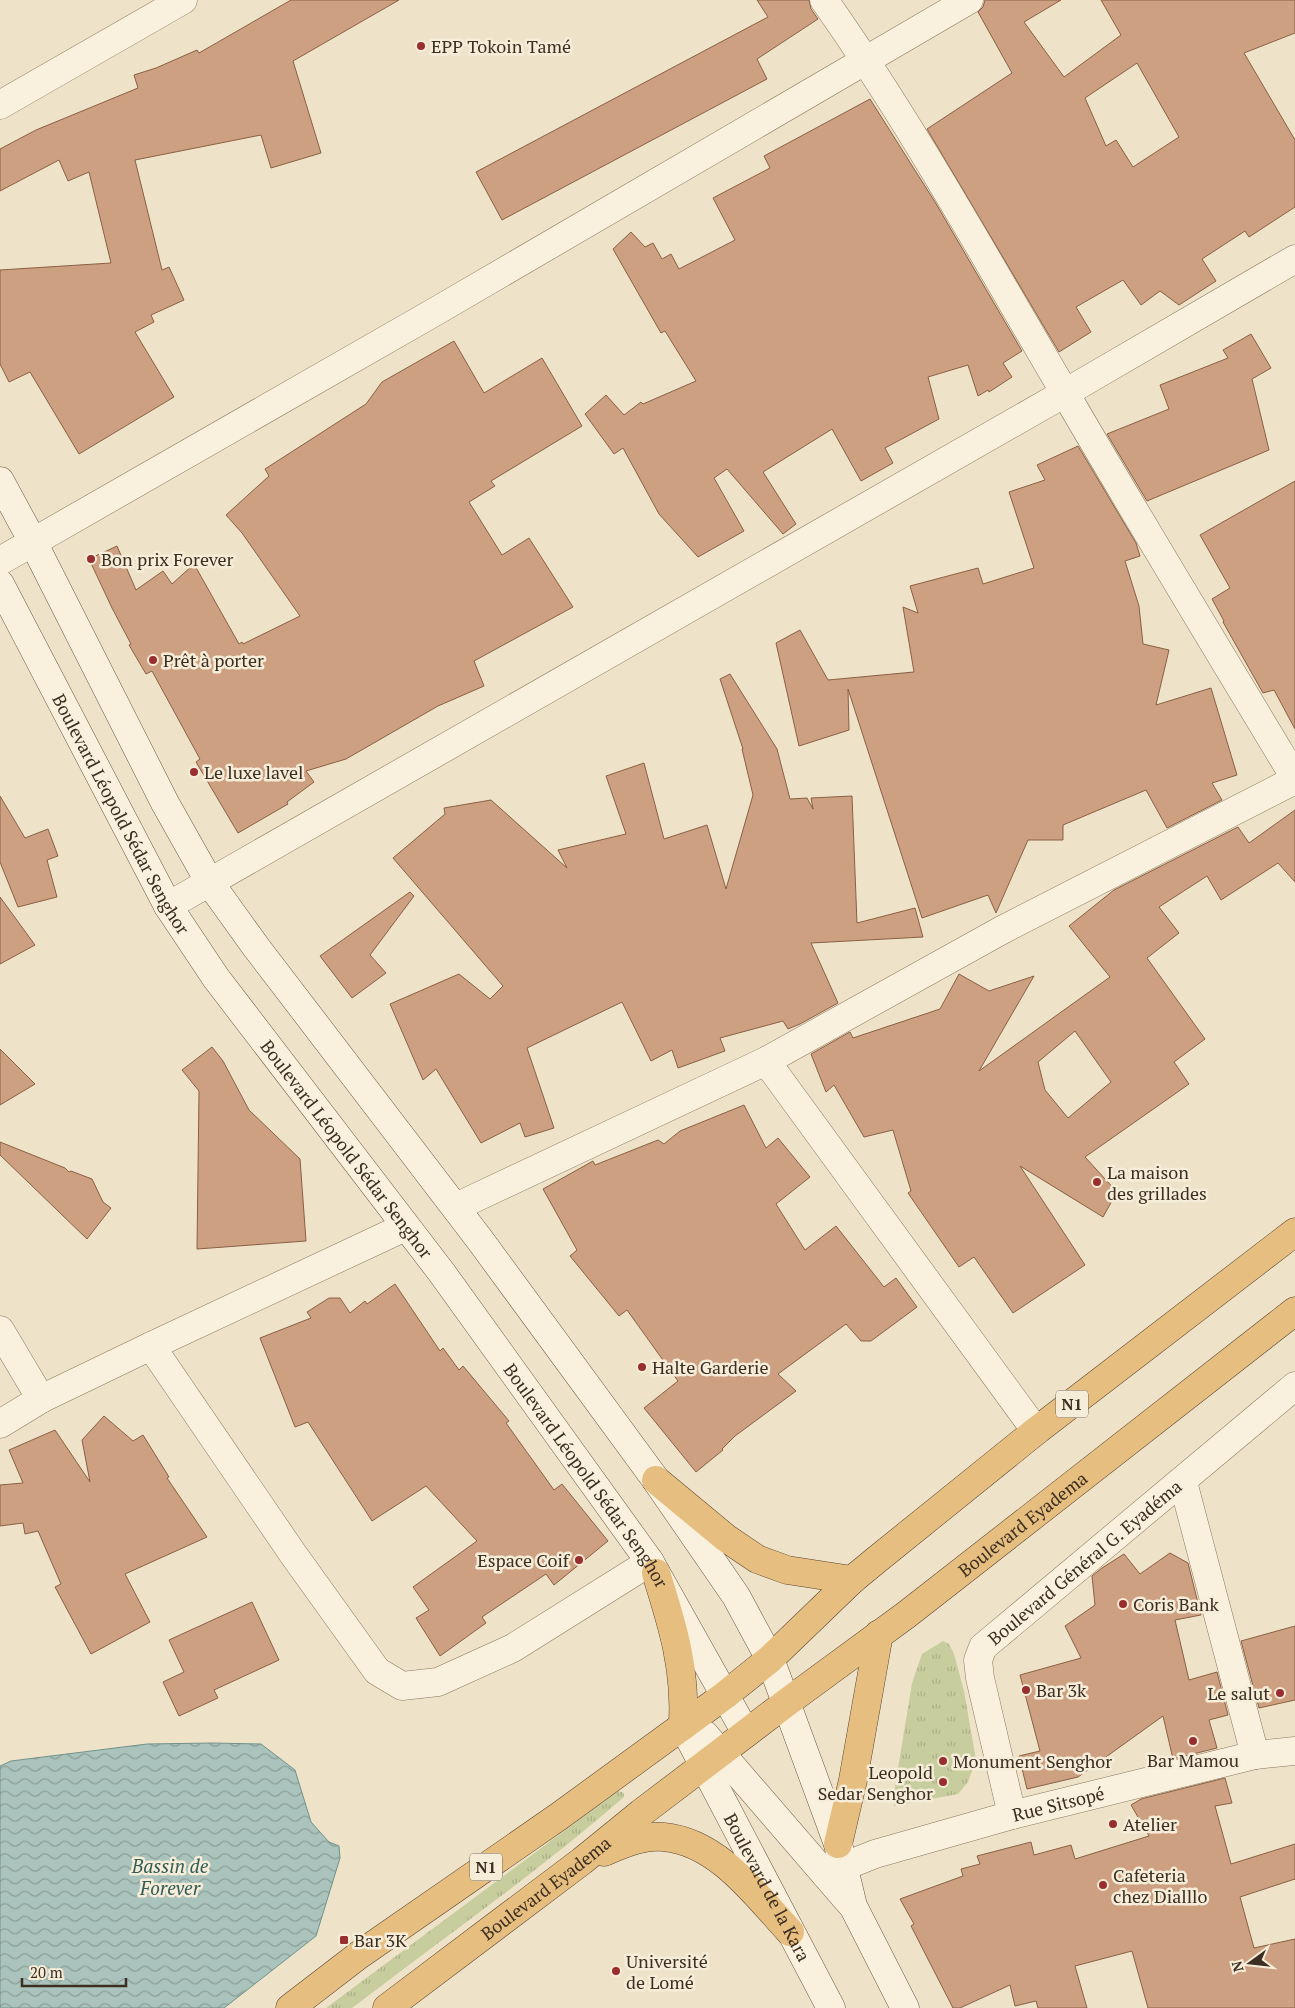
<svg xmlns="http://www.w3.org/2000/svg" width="1295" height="2008" viewBox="0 0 1295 2008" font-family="'PT Serif',serif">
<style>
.grass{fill:url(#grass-tufts)}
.water{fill:url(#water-waves);stroke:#709289}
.building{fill:#cca080;stroke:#8a6044;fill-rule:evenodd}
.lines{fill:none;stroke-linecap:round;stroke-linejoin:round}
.minor-casing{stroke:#8b765e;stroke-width:29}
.secondary-casing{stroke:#6d5741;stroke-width:29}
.trunk-casing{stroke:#594432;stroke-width:29}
.minor{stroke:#f9f1dd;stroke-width:28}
.secondary{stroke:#f9f1dd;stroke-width:28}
.trunk{stroke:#e6be80;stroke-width:28}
.poi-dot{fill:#992e2f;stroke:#f6edd9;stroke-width:2}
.labels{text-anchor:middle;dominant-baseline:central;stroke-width:5;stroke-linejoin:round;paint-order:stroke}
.shield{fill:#f6edd9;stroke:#746758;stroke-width:1}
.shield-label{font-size:16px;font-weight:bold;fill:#3c2e21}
.poi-label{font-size:18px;fill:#3c2e21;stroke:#f6edd9;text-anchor:start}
.street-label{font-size:18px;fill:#3c2e21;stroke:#f6edd9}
.water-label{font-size:19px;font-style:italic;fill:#315b58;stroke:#f6edd9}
</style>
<defs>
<pattern id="grass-tufts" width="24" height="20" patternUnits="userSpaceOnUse" patternTransform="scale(1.25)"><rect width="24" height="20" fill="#c7cd9d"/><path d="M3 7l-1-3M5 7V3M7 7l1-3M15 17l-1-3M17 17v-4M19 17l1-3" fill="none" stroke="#acb087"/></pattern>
<pattern id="water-waves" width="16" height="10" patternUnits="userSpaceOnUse" patternTransform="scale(1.25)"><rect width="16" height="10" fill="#aac3bc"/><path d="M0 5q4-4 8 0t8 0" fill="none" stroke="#8c9f98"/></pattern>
</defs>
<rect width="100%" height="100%" fill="#eee3c9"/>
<g class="grass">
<path d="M943 1641 949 1644 954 1654 964 1691 976 1760 968 1782 958 1794 894 1806V1793L912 1683 922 1654Z"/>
<path d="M618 1791 624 1793V1797C537 1873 443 1938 352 2008H326Z"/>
</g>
<path class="water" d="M212 1743 261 1744 295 1770 311 1822 329 1842 339 1846 340 1858 316 1936 224 2008H0V1766L11 1761 147 1744Z"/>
<g class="building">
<path d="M291 0H399L293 61 321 153 271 168 261 135 135 160 162 270 169 267 184 300 151 315 154 322 135 332 174 397 79 454 30 372 9 382 0 364V270L111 263 89 172 68 181 59 160 0 191V149L36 130 138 88 134 75 156 68 197 50 199 53Z"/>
<path d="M757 0H809L811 9 818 19 757 59 767 79 502 220 476 172 768 17Z"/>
<path d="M985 0H1061L1024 22 1064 77 1121 35 1101 0H1295V33L1244 53 1295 140V207L1249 237 1245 231 1202 259 1216 281 1179 305 1160 291 1141 305 1123 280 1076 307 1091 332 1059 352 927 129 1012 73 978 12 983 7ZM1137 63 1179 137 1133 167 1116 140 1106 146 1085 98Z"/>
<path d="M870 99 935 202 1022 351 1003 363 1012 377 989 392 988 390 978 396 968 365 928 377 939 419 885 448 893 463 861 481 832 429 763 472 796 524 783 534 727 469 714 478 744 531 698 557 659 514 623 448 614 454 585 414 606 395 624 415 641 402 643 404 696 381 665 331 661 333 613 249 631 232 645 247 653 243 662 259 671 254 679 269 735 240 713 198 770 168 764 156Z"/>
<path d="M1251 334 1271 368 1252 379 1269 450 1147 501 1107 434 1169 409 1160 385 1228 358 1223 350Z"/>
<path d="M454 341 484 393 542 358 582 426 491 481 495 486 469 502 502 555 529 538 573 607 474 661 484 686 438 706 346 759 306 771 314 782 287 802 288 804 238 833 196 762 200 759 152 671 146 674 129 645 131 644 112 608 89 559 117 546 136 590 163 571 172 584 194 564 239 644 242 642 243 644 300 616 242 533 226 515 269 476 265 469 366 404 382 382Z"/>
<path d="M1078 446 1136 543 1140 556 1125 561 1139 606 1143 644 1169 650 1156 705 1211 688 1237 775 1212 783 1222 800 1167 828 1146 790 1063 825V840H1028L996 913 988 895 922 918 848 689 849 730 799 746 776 643 800 630 828 680 914 672 903 607 918 613 910 586 978 568 983 584 1034 568 1009 492 1045 480 1037 465Z"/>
<path d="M1295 481V729L1274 690 1263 693 1223 622 1224 621 1212 599 1230 588 1200 535Z"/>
<path d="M730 674 777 749 790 799 807 798 813 809 811 798 852 796 857 923 915 908 923 937 811 943 838 1003 800 1024 788 1029 783 1021 720 1038 725 1051 678 1068 672 1050 651 1061 622 1002 527 1048 554 1128 525 1137 520 1123 481 1143 436 1069 423 1080 390 1004 459 974 490 999 503 986 393 858 445 814 444 808 491 800 567 868 558 850 626 834 606 776 644 763 664 839 707 825 726 889 753 795 742 749H743L720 679Z"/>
<path d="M0 796 25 838 48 829 58 856 47 860 57 897 18 907 0 862Z"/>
<path d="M1295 810V882L1278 863 1221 900 1207 876 1159 907 1179 933 1147 958 1205 1039 1174 1062 1189 1084 1085 1157 1117 1192 1103 1217 1020 1166 1085 1265 1013 1313 974 1257 959 1267 908 1193 911 1191 893 1130 864 1137 834 1085 826 1092 811 1054 850 1032 853 1038 940 1009 959 974 989 991 1034 976 979 1071 1110 977 1069 926 1114 890 1238 827 1249 843ZM1075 1031 1111 1082 1068 1118 1045 1090 1038 1062Z"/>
<path d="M410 892 414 896 370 955 386 973 352 998 320 956Z"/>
<path d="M0 897 35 945 0 964Z"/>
<path d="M212 1047 223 1061 249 1110 300 1159 306 1241 197 1249 199 1091 182 1070Z"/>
<path d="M0 1049 35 1084 0 1105Z"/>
<path d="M744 1105 766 1148 778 1138 810 1177 776 1204 805 1250 836 1226 884 1287 896 1278 917 1307 871 1341H861L846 1324 778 1374 796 1391 735 1436 722 1449 723 1450 696 1472 644 1408 678 1381 627 1310 619 1316 570 1256 577 1250 543 1189 593 1161 595 1165 658 1140 664 1144 680 1131Z"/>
<path d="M0 1142 65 1168 69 1172 71 1171 92 1179 103 1202 111 1208 87 1239 0 1155Z"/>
<path d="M395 1284 440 1351 443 1348 459 1370 463 1366 509 1421 506 1423 554 1490 562 1484 608 1541 554 1585 546 1574 482 1617 486 1623 440 1656 416 1618 429 1610 413 1587 477 1541 426 1486 372 1521 308 1422 295 1427 260 1338 311 1318 307 1312 329 1298H340L350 1313 365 1301 367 1304Z"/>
<path d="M104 1416 133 1441 143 1435 169 1477 167 1478 207 1537 125 1574 150 1622 91 1654 55 1587 61 1584 38 1531 25 1534 23 1523 0 1526V1485L23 1483 9 1450 55 1430 90 1482 82 1440Z"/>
<path d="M1170 1553 1188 1563 1201 1615 1175 1620 1189 1680 1217 1672 1228 1715 1209 1720 1217 1748 1173 1759 1163 1716 1078 1777 1027 1789 1019 1756 1040 1751 1020 1675 1081 1658 1065 1626 1095 1605 1092 1576 1102 1568 1124 1554 1140 1574Z"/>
<path d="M252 1602 279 1660 214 1690 218 1698 179 1716 163 1682 184 1672 169 1640Z"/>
<path d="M1295 1626V1700L1259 1708 1241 1641Z"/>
<path d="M1225 1778 1232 1803 1215 1806 1231 1864 1295 1844V1879L1240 1897 1254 1948 1295 1939V2008H1148L1132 1951 1075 1966 1087 2008H1038L1036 2001 1015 2006 1010 1985 960 2008H953L911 1926 914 1924 900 1899 963 1876 961 1869 980 1864 977 1856 1031 1842 1034 1855 1071 1845 1075 1859 1149 1836 1131 1805 1141 1799Z"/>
</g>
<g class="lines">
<g class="minor-casing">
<g id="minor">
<path d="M824 0C913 126 987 261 1065 393 1140 522 1218 650 1295 778"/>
<path d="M0 105 183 0"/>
<path d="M0 561 438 310 969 0"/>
<path d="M168 906 1065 393 1295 259"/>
<path d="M766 1061 1036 1431"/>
<path d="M456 1207 766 1061 1002 930 1295 780"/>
<path d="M0 1330 41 1399"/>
<path d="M151 1346 293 1554 377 1671 402 1686 438 1682 513 1648 650 1562"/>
<path d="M0 1424 41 1399 151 1346 405 1227"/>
<path d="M1183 1482 1255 1755"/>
<path id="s1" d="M1012 1815 980 1678 978 1660 983 1647 1295 1386"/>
<path id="s2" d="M825 1874 875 1854 1012 1815 1255 1755 1295 1751"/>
</g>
</g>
<g class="secondary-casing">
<g id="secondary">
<path d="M0 481 33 542 165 803 210 883 256 947 480 1240 656 1480 736 1596 770 1659 838 1844 853 1906 905 2008"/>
<path id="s3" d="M0 584 168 906 216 978 442 1273 650 1562 746 1733"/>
<path id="s4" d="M683 1726 831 2008"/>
<path d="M705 1735 850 1903"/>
</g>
</g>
<g class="trunk-casing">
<g id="trunk">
<path d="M656 1480 726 1538 757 1559 787 1570 852 1580"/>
<path d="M656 1573C673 1627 686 1668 683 1726"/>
<path d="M838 1844 853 1780 879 1634"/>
<path d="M604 1852C623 1844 643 1835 664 1837 718 1842 756 1895 790 1932"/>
<path d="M290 2008 359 1955 558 1817 724 1696 770 1659 852 1580 875 1561 1036 1431 1295 1232"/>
<path id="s5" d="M387 2008 582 1861 641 1813 786 1703 906 1615 1295 1311"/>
</g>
</g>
<use href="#minor" class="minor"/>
<use href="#secondary" class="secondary"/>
<use href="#trunk" class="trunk"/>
</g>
<g class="poi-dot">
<circle cx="421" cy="46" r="5"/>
<circle cx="91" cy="559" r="5"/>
<circle cx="153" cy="660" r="5"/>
<circle cx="194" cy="772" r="5"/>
<circle cx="1097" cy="1182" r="5"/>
<circle cx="642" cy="1367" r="5"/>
<circle cx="579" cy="1560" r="5"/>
<circle cx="1123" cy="1604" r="5"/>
<circle cx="1026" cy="1690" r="5"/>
<circle cx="1280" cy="1693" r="5"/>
<circle cx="1193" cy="1741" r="5"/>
<circle cx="943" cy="1761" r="5"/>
<circle cx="943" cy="1782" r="5"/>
<circle cx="1113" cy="1824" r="5"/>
<circle cx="1103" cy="1885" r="5"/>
<rect x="339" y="1935" width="10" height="10" rx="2.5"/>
<circle cx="616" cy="1971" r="5"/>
</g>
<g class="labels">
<g class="shield">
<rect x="1056" y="1390.5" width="32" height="27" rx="4"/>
<rect x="470" y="1853.5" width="32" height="27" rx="4"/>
</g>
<g class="shield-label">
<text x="1072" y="1404">N1</text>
<text x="486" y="1867">N1</text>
</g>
<g class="poi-label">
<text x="431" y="46">EPP Tokoin Tamé</text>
<text x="101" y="559">Bon prix Forever</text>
<text x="163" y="660">Prêt à porter</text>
<text x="204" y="772">Le luxe lavel</text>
<text x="1107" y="1172">La maison<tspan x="1107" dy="21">des grillades</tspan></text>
<text x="652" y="1367">Halte Garderie</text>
<text x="569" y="1560" text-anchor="end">Espace Coif</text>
<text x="1133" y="1604">Coris Bank</text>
<text x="1036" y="1690">Bar 3k</text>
<text x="1270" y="1693" text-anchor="end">Le salut</text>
<text x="1193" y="1760" text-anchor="middle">Bar Mamou</text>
<text x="953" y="1761">Monument Senghor</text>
<text x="933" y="1772" text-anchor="end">Leopold<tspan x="933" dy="21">Sedar Senghor</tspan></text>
<text x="1123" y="1824">Atelier</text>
<text x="1113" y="1875">Cafeteria<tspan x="1113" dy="21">chez Dialllo</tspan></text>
<text x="354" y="1940">Bar 3K</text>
<text x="626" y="1961">Université<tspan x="626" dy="21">de Lomé</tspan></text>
</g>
<g class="street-label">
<text stroke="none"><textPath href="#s3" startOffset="260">Boulevard Léopold Sédar Senghor</textPath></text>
<text stroke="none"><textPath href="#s3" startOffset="665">Boulevard Léopold Sédar Senghor</textPath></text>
<text stroke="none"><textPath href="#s3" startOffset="1070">Boulevard Léopold Sédar Senghor</textPath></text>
<text stroke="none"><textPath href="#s5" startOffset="799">Boulevard Eyadema</textPath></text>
<text stroke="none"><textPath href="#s1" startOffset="305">Boulevard Général G. Eyadéma</textPath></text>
<text stroke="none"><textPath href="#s2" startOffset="244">Rue Sitsopé</textPath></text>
<text stroke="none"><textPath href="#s4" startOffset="182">Boulevard de la Kara</textPath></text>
<text stroke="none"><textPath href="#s5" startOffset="199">Boulevard Eyadema</textPath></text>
</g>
<g class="water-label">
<text x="170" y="1865">Bassin de<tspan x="170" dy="22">Forever</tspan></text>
</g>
</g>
<g transform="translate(1250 1963) rotate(255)" stroke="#f6edd9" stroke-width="4" paint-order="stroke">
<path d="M0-4L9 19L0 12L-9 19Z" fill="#3c2e21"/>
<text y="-8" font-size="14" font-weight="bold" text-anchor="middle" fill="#3c2e21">N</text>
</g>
<path d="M22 1978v8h104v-8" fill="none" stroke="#3c2e21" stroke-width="2.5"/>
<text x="30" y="1978" font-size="15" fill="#3c2e21" stroke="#f6edd9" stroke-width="4" paint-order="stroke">20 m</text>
</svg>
